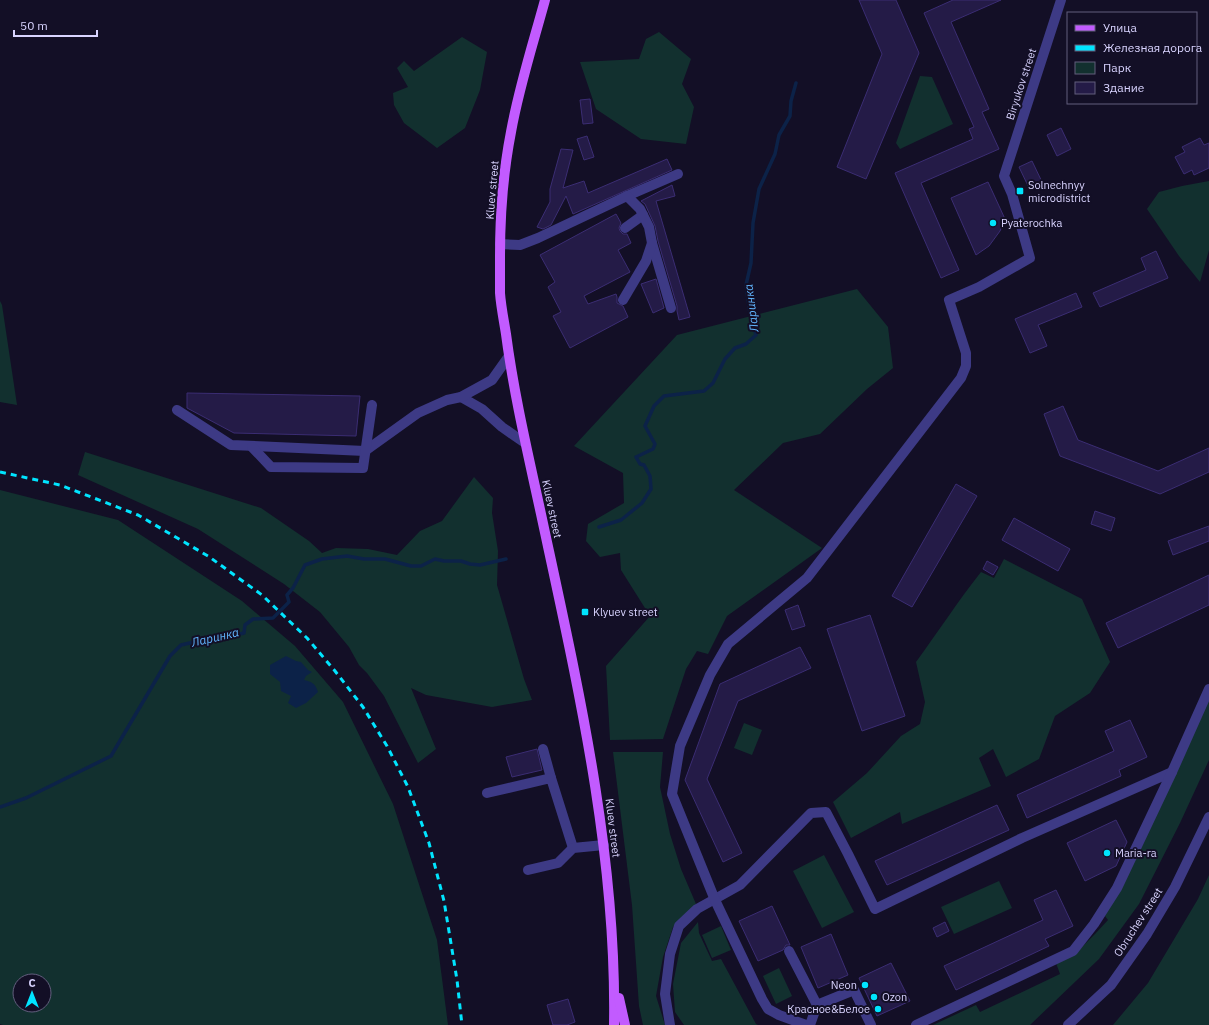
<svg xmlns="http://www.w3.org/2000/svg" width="1209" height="1025" viewBox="0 0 1209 1025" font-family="'IBM Plex Sans',sans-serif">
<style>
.green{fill:#12302f;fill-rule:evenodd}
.water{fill:#0c2248}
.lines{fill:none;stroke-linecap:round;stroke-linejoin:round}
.stream{stroke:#0c2248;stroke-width:3.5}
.building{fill:#241b47;stroke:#3b2d73}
.minor{stroke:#3d3a85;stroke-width:10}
.major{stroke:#c25bff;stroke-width:10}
.rail{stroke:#00e5ff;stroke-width:3;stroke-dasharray:6 5;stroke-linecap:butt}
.poi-dot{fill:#00e5ff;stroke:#130f26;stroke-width:1.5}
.labels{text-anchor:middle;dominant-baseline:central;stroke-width:4;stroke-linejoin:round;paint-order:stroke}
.street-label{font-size:11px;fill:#d9d4ff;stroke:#130f26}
.poi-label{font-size:11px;fill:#d9d4ff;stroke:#130f26;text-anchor:start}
.water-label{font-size:12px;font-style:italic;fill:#62b6ff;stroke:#130f26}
</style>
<rect width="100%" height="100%" fill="#130f26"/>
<g class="green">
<path d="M659 32 691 59 682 84 694 107 686 144 641 139 596 109 580 62 639 59 646 39Z"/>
<path d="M462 37 487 52 480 90 465 128 437 148 404 123 394 105 393 93 408 87 397 68 404 61 414 71Z"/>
<path d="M920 76 932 77 953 124 900 149 896 143Z"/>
<path d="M1209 181V250L1200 282 1179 256 1147 209 1159 192 1182 186Z"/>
<path d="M857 289 888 327 893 368 867 389 820 434 783 443 734 490 822 548 727 616 708 654 697 651 686 669 663 739 610 740 606 666 650 616 621 570 620 553 600 557 586 541 588 524 624 503 623 473 574 446 677 335Z"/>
<path d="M0 301 2 305 17 405 0 402Z"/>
<path d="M85 452 261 508 309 541 322 553 336 548 368 549 397 555 420 531 442 521 474 477 493 498 492 513 498 551 497 585 524 679 532 700 492 707 426 695 411 688 436 749 418 763 384 696 367 673 359 665 349 647 320 612 284 584 198 529 78 475Z"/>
<path d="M0 490 118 520 242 601 295 646 343 702 393 804 437 940 448 1025H3L0 1024ZM20 981H44V1005H20Z"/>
<path d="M1004 559 1082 599 1110 662 1090 693 1055 716 1039 759 1006 777 993 749 979 758 991 786 902 824 900 812 851 838 833 802 867 773 901 736 920 724 925 702 916 662C938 632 958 601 981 572L994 578Z"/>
<path d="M1209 690V760L1180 823 1139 904 1099 959 1030 1025H933L976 1005 980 1012 1060 974 1056 963 1076 953 1095 934 1108 920 1105 916Z"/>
<path d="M744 723 762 730 752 755 734 748Z"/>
<path d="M613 752H663L660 787 670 834 681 869 696 904 673 927 663 957 656 996 665 1025H643L639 1006 632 905Z"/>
<path d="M824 855 854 912 822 928 793 871Z"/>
<path d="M1209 875V1025H1113L1148 983 1198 899Z"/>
<path d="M999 881 1012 908 954 934 941 907Z"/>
<path d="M698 922 699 933 712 961 721 959 756 1024 758 1025H684L675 1012 673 984 681 943Z"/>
<path d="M721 926 731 950 712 958 702 935Z"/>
<path d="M779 968 792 996 776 1004 763 976Z"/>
</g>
<path class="water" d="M286 656 296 661 301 662 308 670 312 672 306 676 304 680C312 682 315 683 318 692L306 703 296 708 288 703 291 696 281 691 280 682 270 674V665Z"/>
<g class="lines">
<g class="stream">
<path d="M599 527 621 520 642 503 651 489 650 476 644 465 640 464 636 457 653 449 655 444 645 426 654 406 664 396 704 391 713 383 725 359 735 348 746 344 756 335 750 314 746 285 751 263 753 223 759 189 775 154 779 135 790 116 791 101 796 83"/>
<path d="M0 807 26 798 111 756 170 656 181 645 203 640 223 638 244 633 245 625 253 619 273 618 289 602 287 595 293 588 305 565 322 559 347 556 364 559H385L411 566H421L435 559 444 561H461L470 564 480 565 506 559"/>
</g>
</g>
<g class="building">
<path d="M859 0H896L919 53 866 179 837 167 882 54Z"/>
<path d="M953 0H1001L951 22 989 109 982 112 999 149 921 183 959 270 941 278 895 173 973 139 969 129 974 127 924 13Z"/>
<path d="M590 99 593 123 583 124 580 100Z"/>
<path d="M1061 128 1071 149 1057 156 1047 135Z"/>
<path d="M587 136 594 157 584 160 577 139Z"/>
<path d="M1200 138 1204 145 1209 143V168L1194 175 1192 170 1184 174 1175 157 1185 152 1182 147Z"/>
<path d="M561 149 573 150 563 188 584 181 588 193 667 159 672 170 573 214 566 196 551 225 543 229 537 227 550 202V189Z"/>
<path d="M1032 161 1043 184 1030 190 1019 167Z"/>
<path d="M988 182 1005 219 1000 231 989 246 976 255 951 198Z"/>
<path d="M672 185 675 196 656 201 690 317 679 320 677 311V306L658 241 655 226 645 204 641 201Z"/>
<path d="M616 214 621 223 619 228 620 231 623 234H627L631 243 618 250 630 272 584 296 588 304 616 294 617 297V303L623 306 628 317 570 348 553 316 561 312 548 287 555 282 540 255Z"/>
<path d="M1156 251 1168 278 1100 307 1093 293 1146 270 1141 258Z"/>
<path d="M656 279 664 308 653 313 641 284Z"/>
<path d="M1076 293 1082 307 1038 325 1047 346 1030 353 1015 319Z"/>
<path d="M187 393 360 396 356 436 234 433 187 408Z"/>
<path d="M1063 406 1078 440 1158 471 1209 448V472L1160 494 1060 456 1044 414Z"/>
<path d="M956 484 977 496 912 607 892 596Z"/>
<path d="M1095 511 1115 518 1111 531 1091 524Z"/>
<path d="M1014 518 1070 549 1058 571 1002 540Z"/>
<path d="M1209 526V541L1173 555 1168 541Z"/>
<path d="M987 561 998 567 993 575 983 569Z"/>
<path d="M1209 575V605L1118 648 1106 623Z"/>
<path d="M798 605 805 626 792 630 785 610Z"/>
<path d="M870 615 905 716 862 731 827 629Z"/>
<path d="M800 647 811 668 738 701 707 779 742 853 723 862 685 780 720 684Z"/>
<path d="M1130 720 1147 757 1119 770 1121 776 1027 818 1017 795 1114 751 1105 731Z"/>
<path d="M537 749 542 770 512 777 506 757Z"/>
<path d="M997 805 1009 830 887 885 875 861Z"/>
<path d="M1116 820 1127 842 1116 866 1085 881 1067 843Z"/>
<path d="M1056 890 1073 926 1045 939 1049 946 956 990 944 966 1043 920 1034 900Z"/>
<path d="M772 906 790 945H786L783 950 758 961 739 921Z"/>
<path d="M945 922 949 931 937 937 933 928Z"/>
<path d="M831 934 848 975 818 988 801 947Z"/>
<path d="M891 963 910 1001 877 1016 859 978Z"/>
<path d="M568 999 575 1022 567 1025H553L547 1005Z"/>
</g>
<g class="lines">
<g class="minor">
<path d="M627 196 678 174"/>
<path d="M625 228 643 215"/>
<path d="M500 244 520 245 538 238 627 196 640 209 649 227 652 243 671 308"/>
<path d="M623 300 646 261 652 243"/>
<path d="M461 397 482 409 502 427 525 443"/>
<path d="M177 410 231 445 365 451 418 413 447 400 461 397 492 380 509 356"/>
<path d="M252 447 271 467 363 468 372 405"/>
<path d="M543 749 551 778"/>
<path d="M487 793 551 778 573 848"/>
<path d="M528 870 558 863 573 848 604 845"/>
<path d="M789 951 817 1005"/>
<path d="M670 1025 665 994 670 954 679 926 697 909 740 885 811 813 826 812 848 854 875 909 1022 838 1172 772"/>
<path d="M806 1025 779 1015 768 1009 762 999 715 900 672 794 680 746 710 675 728 644 807 578 961 378 966 366V353L949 300 979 287 1030 258 1012 194 1004 176 1061 0"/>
<path d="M810 1025 817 1005 854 990 871 1025"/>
<path d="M916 1025 1073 951 1094 924 1117 888 1172 772 1209 689"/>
<path d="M1068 1025 1111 985 1147 934 1175 887 1209 817"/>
</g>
<g class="major">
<path d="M545 0C533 44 519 87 511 132 503 173 500 214 500 256 500 269 500 281 500 293 501 307 504 321 506 334 514 395 528 454 541 514 577 682 617 852 614 1025"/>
<path d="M619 998 625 1025"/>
</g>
<path class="rail" d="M0 472 60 485 138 515 208 556 262 595 307 638 335 671 363 707 387 746 408 787 429 843 444 901 457 980 462 1025"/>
</g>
<g class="poi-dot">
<rect x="1016" y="187" width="8" height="8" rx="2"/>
<circle cx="993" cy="223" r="4"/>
<rect x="581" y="608" width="8" height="8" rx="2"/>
<circle cx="1107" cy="853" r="4"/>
<circle cx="865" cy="985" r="4"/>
<circle cx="874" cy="997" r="4"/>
<circle cx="878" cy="1009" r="4"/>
</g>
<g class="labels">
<g class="street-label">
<text transform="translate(1021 84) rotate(-72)">Biryukov street</text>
<text transform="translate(492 190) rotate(-85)">Kluev street</text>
<text transform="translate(552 509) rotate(78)">Kluev street</text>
<text transform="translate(613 828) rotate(83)">Kluev street</text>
<text transform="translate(1138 922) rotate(-57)">Obruchev street</text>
</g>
<g class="poi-label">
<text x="1028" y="185">Solnechnyy<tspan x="1028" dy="13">microdistrict</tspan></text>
<text x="1001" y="223">Pyaterochka</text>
<text x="593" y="612">Klyuev street</text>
<text x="1115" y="853">Maria-ra</text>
<text x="857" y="985" text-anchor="end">Neon</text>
<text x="882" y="997">Ozon</text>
<text x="870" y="1009" text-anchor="end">Красное&amp;Белое</text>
</g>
<g class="water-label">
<text transform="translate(751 308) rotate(-97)">Ларинка</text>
<text transform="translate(215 637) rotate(-13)">Ларинка</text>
</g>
</g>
<rect x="1067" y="12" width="130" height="92" fill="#130f26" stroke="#625e7d"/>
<rect x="1075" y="25" width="20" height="6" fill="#c25bff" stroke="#625e7d"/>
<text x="1103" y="32" font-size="12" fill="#d9d4ff">Улица</text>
<rect x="1075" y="45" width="20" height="6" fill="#00e5ff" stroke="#625e7d"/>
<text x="1103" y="52" font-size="12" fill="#d9d4ff">Железная дорога</text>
<rect x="1075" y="62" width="20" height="12" fill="#12302f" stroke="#625e7d"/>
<text x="1103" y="72" font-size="12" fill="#d9d4ff">Парк</text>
<rect x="1075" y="82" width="20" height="12" fill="#241b47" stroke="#625e7d"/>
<text x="1103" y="92" font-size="12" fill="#d9d4ff">Здание</text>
<g transform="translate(32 993)"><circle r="19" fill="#130f26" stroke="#625e7d"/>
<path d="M0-3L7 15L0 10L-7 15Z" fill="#00e5ff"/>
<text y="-6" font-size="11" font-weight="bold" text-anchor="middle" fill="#d9d4ff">С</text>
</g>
<path d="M14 30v6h83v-6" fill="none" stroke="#d9d4ff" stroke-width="2"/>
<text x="20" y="30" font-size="12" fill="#d9d4ff" stroke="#130f26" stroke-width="3" paint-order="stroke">50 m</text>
</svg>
